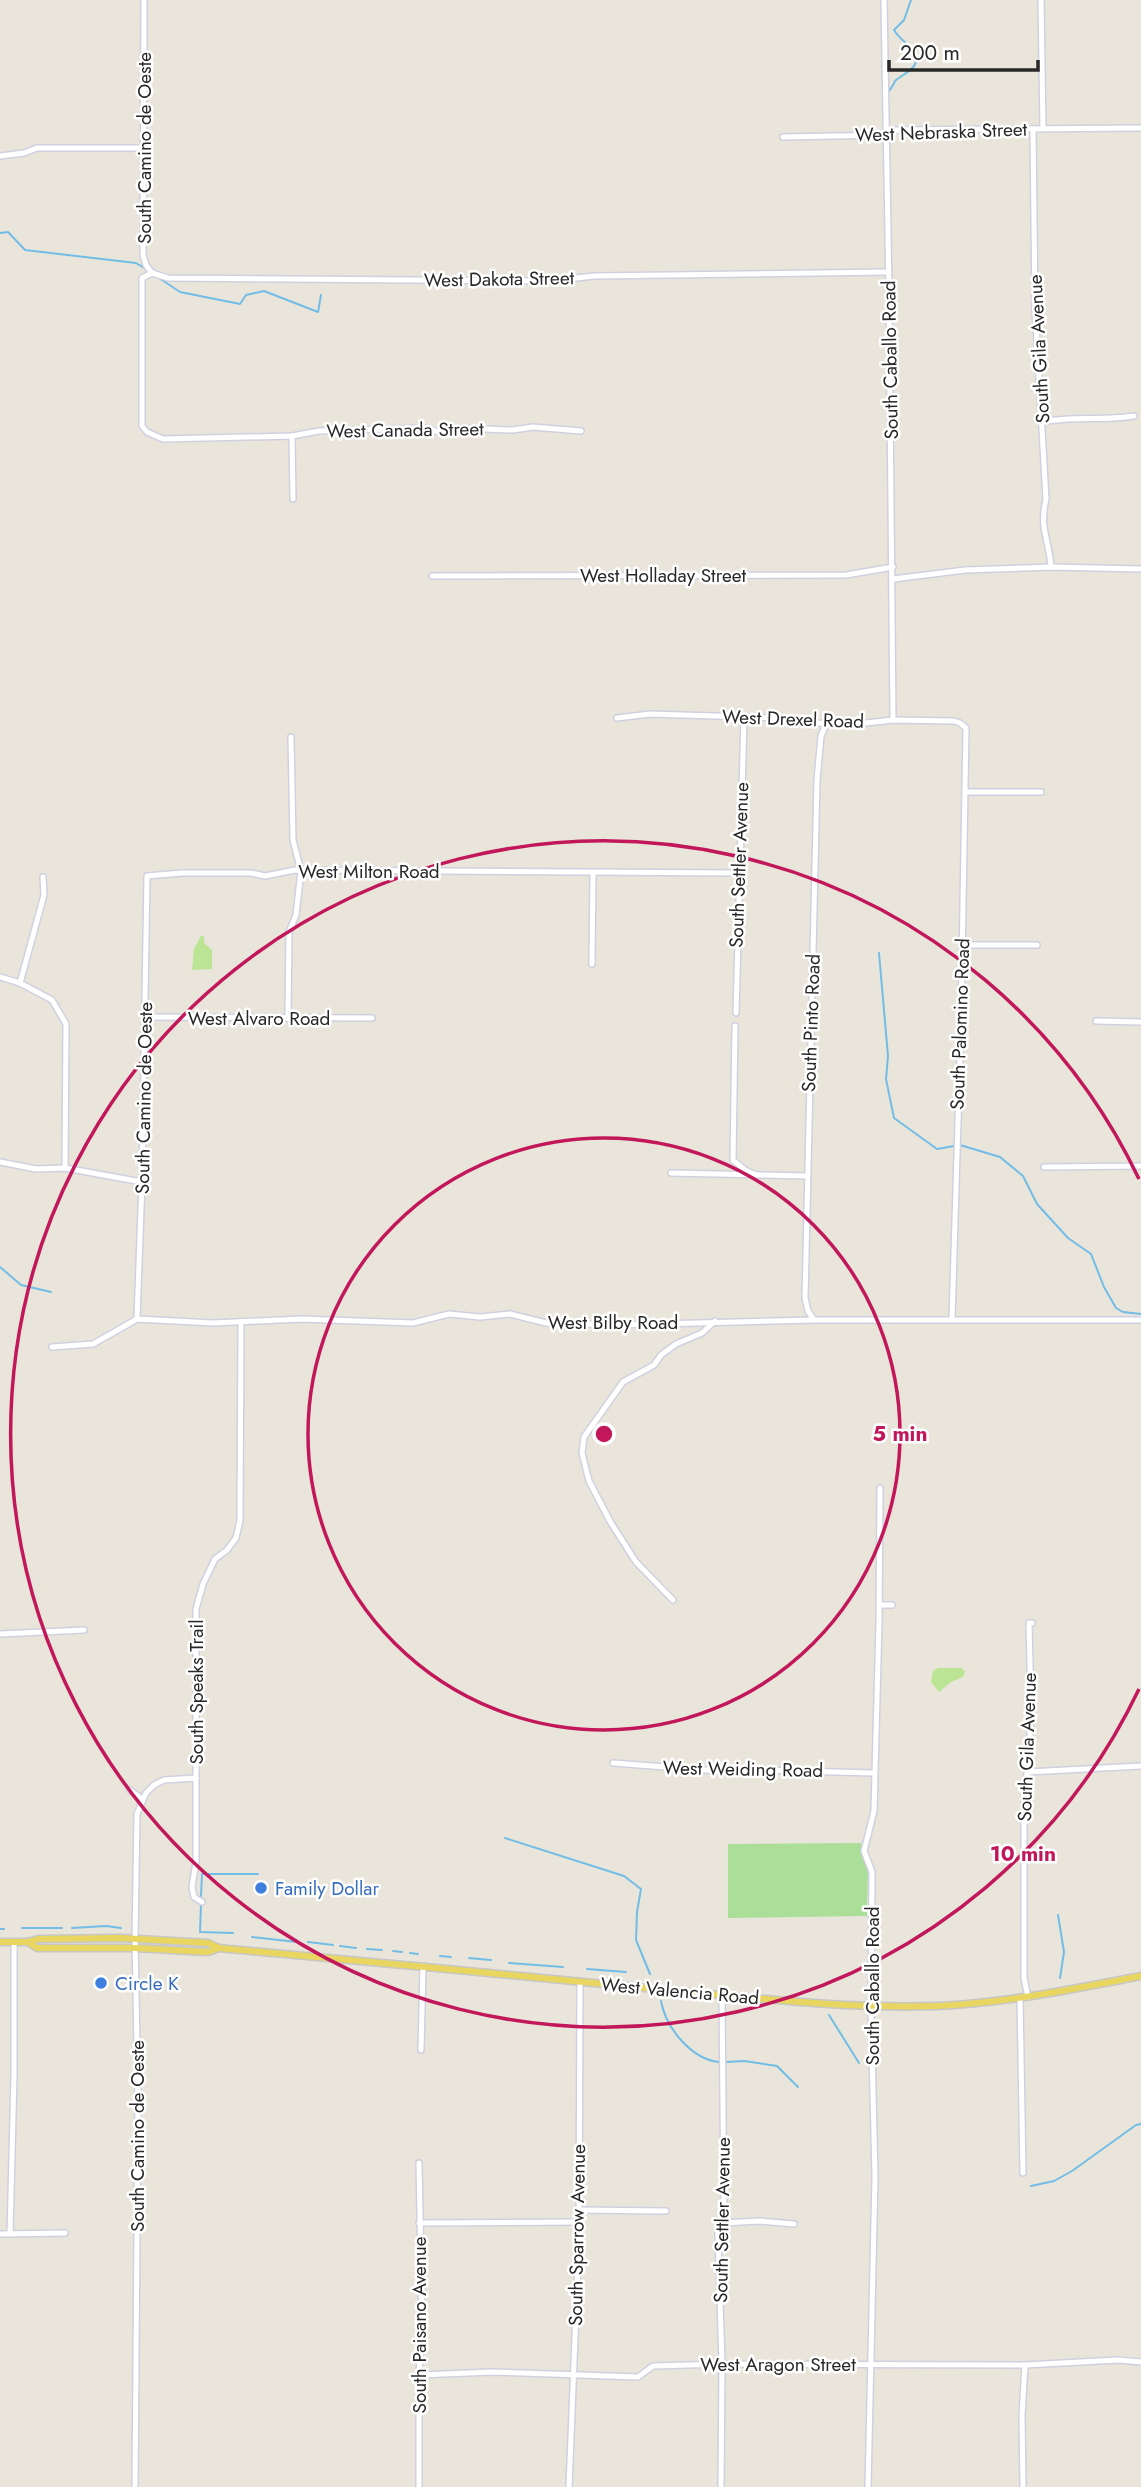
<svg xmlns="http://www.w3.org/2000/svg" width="1141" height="2487" viewBox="0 0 1141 2487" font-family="Jost,sans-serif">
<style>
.green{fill:#aade99}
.pitch{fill:#bbe595}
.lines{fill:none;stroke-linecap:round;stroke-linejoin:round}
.stream{stroke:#72bde7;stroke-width:2}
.minor-casing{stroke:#d0d1e0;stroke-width:8}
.major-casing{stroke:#c7c7c7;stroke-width:9}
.minor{stroke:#fff;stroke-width:5}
.major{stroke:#e9d660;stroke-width:6}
.ring{fill:none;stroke:#c2185b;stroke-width:3.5}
.shop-dot{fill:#3f7fe0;stroke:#fff;stroke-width:2.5}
.labels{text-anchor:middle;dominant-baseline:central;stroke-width:5;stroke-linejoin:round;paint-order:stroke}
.street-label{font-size:19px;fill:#282828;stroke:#fff}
.shop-label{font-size:19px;fill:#366cbe;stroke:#fff;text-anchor:start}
.centre{fill:#c2185b;stroke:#fff;stroke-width:3.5}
.ring-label{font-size:21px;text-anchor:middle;font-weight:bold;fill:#c2185b;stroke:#fff;stroke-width:5;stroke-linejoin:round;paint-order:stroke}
</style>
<rect width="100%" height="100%" fill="#eae5da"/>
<path class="green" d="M861 1843 868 1872 867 1916 728 1918V1844Z"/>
<g class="pitch">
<path d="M201 936H204V943L212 950V969L192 970 194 949Z"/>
<path d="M938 1668H962L965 1672 963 1677 951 1682 939 1692 931 1682 933 1671Z"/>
</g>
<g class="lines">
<g class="stream">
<path d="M889 91C890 90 895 82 895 81 905 72 923 68 913 51 908 43 899 39 894 30L904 20 911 0"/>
<path d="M0 233 8 232 25 250 136 263 146 269"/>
<path d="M159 278 180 292 240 304 246 295 264 291 318 312 321 295"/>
<path d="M879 953 888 1056 886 1079 894 1118 937 1149 954 1146"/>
<path d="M960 1145 1000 1157 1023 1176 1037 1204 1068 1238 1091 1254 1104 1287 1116 1308 1123 1312 1141 1314"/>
<path d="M0 1267 21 1285 51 1292"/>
<path d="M505 1838 624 1876 641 1889 637 1912 636 1940 650 1974"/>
<path d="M201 1897 202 1874H258"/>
<path d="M201 1905 200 1932 233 1933"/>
<path d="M1058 1915 1064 1952 1060 1978"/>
<path d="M22 1928H62"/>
<path d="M72 1928 106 1926 121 1928"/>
<path d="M0 1929H4"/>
<path d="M252 1937 297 1942"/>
<path d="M308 1942 333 1945"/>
<path d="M340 1946 356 1948"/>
<path d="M367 1949 382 1950"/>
<path d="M393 1951 402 1952"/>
<path d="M410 1953 418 1954"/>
<path d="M440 1956 451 1957"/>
<path d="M469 1958 491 1960"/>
<path d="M509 1963 563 1967"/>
<path d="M587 1969 626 1972"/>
<path d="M661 2001C666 2028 691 2059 719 2062"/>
<path d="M829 2015 859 2063"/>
<path d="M725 2062 745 2061 777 2066 798 2087"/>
<path d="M1031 2186 1054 2181 1072 2171 1136 2125 1141 2124"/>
</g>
<g class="minor-casing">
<g id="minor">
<path d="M144 0 143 255 146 265 152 273"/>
<path d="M884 0 889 291 893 720"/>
<path d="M1041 0 1043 129"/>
<path d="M1033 129 1035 308 1046 499C1039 530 1049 538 1051 567"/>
<path d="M783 137 885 135 893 130 1141 128"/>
<path d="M0 156 24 153 37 148H145"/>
<path d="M152 273 168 278 551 281 594 276 888 272"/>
<path d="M152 273 142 278V426L147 432 163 439 292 436"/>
<path d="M1042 422C1073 416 1104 421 1134 416"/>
<path d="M293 499 292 436 319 431 425 428 439 432 460 428 513 430 533 427 581 431"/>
<path d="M432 576 846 575 893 567"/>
<path d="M893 579 965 570 1051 567 1141 569"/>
<path d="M617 718 650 714 777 718 826 724 835 721 866 723 893 720 954 721 960 723 966 728 961 1022 952 1319"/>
<path d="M965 792H1041"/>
<path d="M962 945H1037"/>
<path d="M592 964 593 872"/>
<path d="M0 977 20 983 52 1000 66 1024 65 1168"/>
<path d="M20 983 44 895 43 877"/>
<path d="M736 1013 744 717"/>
<path d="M146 1017 372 1018"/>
<path d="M288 1019 289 932 296 915 301 871 293 840 291 737"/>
<path d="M1096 1021 1141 1022"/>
<path d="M735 1026 733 1160 745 1170 756 1175"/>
<path d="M0 1162 36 1169 65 1168 142 1182"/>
<path d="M1044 1167 1141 1166"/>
<path d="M671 1173 807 1176"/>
<path d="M137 1319 142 1182 147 876 182 873H251L265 876 295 870 738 873"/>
<path d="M814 1320 808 1311 805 1298 817 780 821 736 826 724"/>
<path d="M52 1347 93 1344 137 1319 213 1323 301 1319 413 1323 449 1314 480 1317 510 1314 546 1323 621 1325 814 1320H1141"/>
<path d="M673 1600 636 1562 611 1523 589 1481 582 1453 584 1437 623 1382 654 1365 661 1355 676 1344 702 1333 715 1321"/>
<path d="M879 1605H892"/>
<path d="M0 1634 84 1630"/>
<path d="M613 1763 718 1771 763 1770 873 1773"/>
<path d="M1028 1772 1141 1766"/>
<path d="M130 1790 142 1799"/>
<path d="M202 1902 194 1897 192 1887 196 1862V1609L203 1584 215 1559 227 1550 236 1538 240 1520 241 1322"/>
<path d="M1028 1997 1024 1978V1794C1034 1738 1030 1679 1029 1623H1032"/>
<path d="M1020 1998 1023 2173"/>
<path d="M421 2050 423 1966"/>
<path d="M419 2163 422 2317 419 2375V2487"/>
<path d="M579 2210 666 2211"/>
<path d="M419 2223 579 2222"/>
<path d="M722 2223 760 2221 794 2224"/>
<path d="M0 2234 65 2233"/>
<path d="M10 2234 14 2075V1942"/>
<path d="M419 2375 492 2372 638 2377 653 2366 722 2364 1025 2365 1118 2360 1141 2362"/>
<path d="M135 2487 138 2100 135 1939 137 1814 146 1793 154 1785 164 1780 196 1778"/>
<path d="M569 2487 579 2237 580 1982"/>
<path d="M721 2487 722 2364 718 2233 724 2218 722 1995"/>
<path d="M868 2487 875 2177 871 2006 872 1872 864 1851 874 1811 879 1622 880 1488"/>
<path d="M1023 2487 1022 2416 1025 2365"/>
</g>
</g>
<g class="major-casing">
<g id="major">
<path d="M0 1942H28L38 1939 121 1938 208 1943 219 1948C368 1961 518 1976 667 1990 756 1998 847 2009 937 2006 1006 2003 1073 1989 1141 1976"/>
<path d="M28 1942 37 1948H135L208 1952 219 1948"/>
</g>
</g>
<use href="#minor" class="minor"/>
<use href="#major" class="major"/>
</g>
<g class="ring">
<circle cx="604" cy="1434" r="296"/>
<path d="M1139 1689A593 593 0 1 1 1139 1179"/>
</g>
<g class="shop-dot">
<circle cx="261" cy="1888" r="7"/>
<circle cx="101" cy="1983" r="7"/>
</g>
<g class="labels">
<g class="street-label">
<text transform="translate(941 132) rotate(-2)">West Nebraska Street</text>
<text transform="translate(144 148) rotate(-90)">South Camino de Oeste</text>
<text transform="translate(499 279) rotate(-1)">West Dakota Street</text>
<text transform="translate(1039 349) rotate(-93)">South Gila Avenue</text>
<text transform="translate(890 360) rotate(-91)">South Caballo Road</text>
<text transform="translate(405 430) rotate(-1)">West Canada Street</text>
<text x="663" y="575">West Holladay Street</text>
<text transform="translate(793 719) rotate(2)">West Drexel Road</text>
<text transform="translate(739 865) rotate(-88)">South Settler Avenue</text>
<text x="369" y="871">West Milton Road</text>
<text x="259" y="1018">West Alvaro Road</text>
<text transform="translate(811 1023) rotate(-88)">South Pinto Road</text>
<text transform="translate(960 1024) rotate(-88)">South Palomino Road</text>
<text transform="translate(144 1098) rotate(-89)">South Camino de Oeste</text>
<text x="613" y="1322">West Bilby Road</text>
<text transform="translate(196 1692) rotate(-90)">South Speaks Trail</text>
<text transform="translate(1027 1747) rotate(-88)">South Gila Avenue</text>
<text transform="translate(743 1769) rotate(1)">West Weiding Road</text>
<text transform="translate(872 1986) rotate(-90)">South Caballo Road</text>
<text transform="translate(680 1991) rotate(5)">West Valencia Road</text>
<text transform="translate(137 2136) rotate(-90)">South Camino de Oeste</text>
<text transform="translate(722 2220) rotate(-89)">South Settler Avenue</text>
<text transform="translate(577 2235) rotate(-89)">South Sparrow Avenue</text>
<text transform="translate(419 2325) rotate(-90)">South Paisano Avenue</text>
<text x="778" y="2364">West Aragon Street</text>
</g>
<g class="shop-label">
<text x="275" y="1888">Family Dollar</text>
<text x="115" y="1983">Circle K</text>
</g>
</g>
<circle cx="604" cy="1434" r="10" class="centre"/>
<g class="ring-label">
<text x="900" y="1441">5 min</text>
<text x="1023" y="1861">10 min</text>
</g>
<path d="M889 60v10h149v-10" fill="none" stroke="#282828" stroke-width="3.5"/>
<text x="900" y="60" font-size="21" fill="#282828" stroke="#ffffff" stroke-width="5" paint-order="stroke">200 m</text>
</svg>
